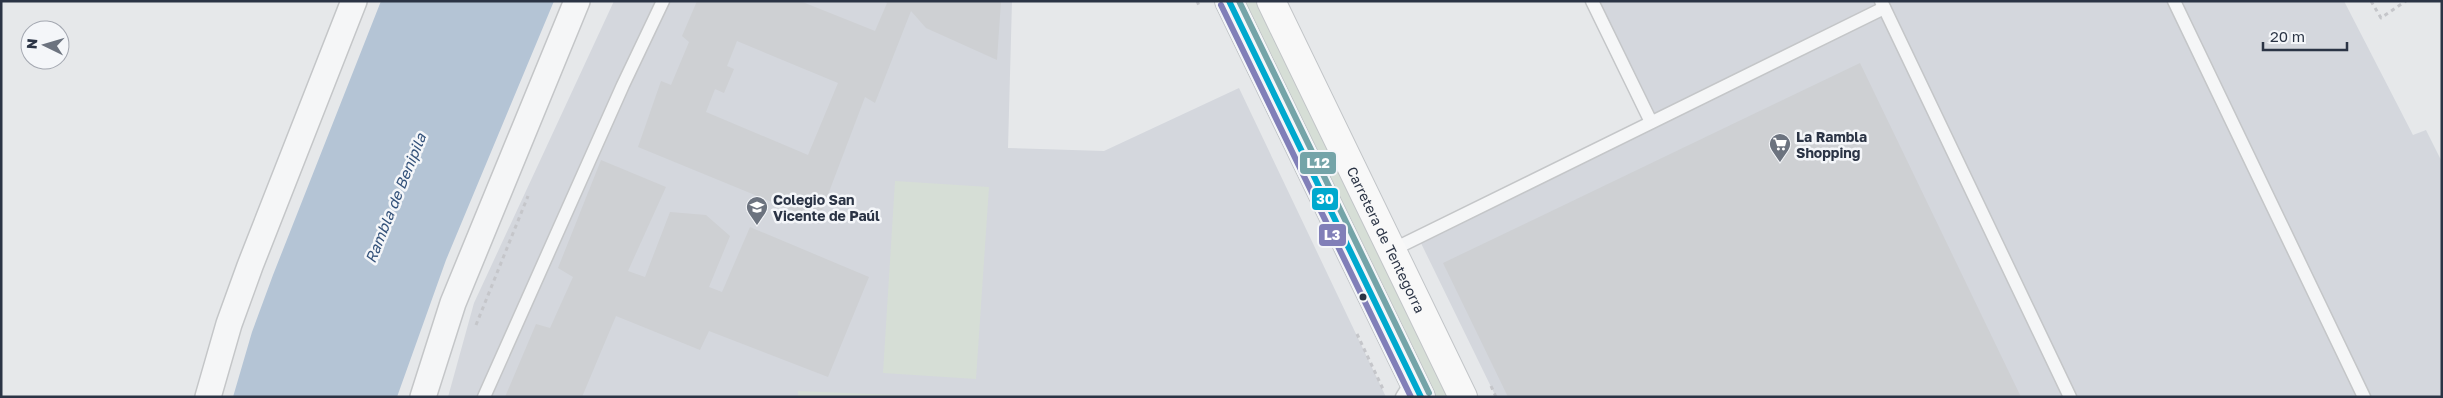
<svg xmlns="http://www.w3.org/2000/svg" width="2443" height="398" viewBox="0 0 2443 398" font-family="'Golos Text',sans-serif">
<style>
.built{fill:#d4d7dd}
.green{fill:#d6ded6}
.water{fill:#b4c4d5}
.building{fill:#ced0d3;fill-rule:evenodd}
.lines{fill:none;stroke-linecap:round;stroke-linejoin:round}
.service-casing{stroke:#c4c6c8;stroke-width:15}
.minor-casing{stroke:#c4c6c8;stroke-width:28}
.primary-casing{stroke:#c2c5c8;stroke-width:30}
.path{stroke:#c5c6ca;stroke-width:3;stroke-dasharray:4 4;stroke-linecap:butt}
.service{stroke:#f5f6f7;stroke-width:12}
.minor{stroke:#f5f6f7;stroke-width:25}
.primary{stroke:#f8f8f8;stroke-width:28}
.bus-1-casing{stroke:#f4f6f9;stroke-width:10}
.bus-2-casing{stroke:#f4f6f9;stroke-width:10}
.bus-3-casing{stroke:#f4f6f9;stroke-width:10}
.bus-1{stroke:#00a9ce;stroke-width:6}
.bus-2{stroke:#817fb8;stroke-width:6}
.bus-3{stroke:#74a4a8;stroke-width:6}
.bus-dot{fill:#2b3445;stroke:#f4f6f9;stroke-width:2}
.labels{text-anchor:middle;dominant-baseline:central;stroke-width:5;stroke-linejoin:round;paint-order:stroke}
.poi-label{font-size:14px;font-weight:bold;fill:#2b3445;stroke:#f4f6f9;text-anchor:start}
.street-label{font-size:14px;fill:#2b3445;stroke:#f4f6f9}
.water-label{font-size:15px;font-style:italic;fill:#34527a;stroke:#f4f6f9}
.line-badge{stroke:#f4f6f9;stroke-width:2}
.badge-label{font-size:14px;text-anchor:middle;font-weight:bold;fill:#fff}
</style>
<rect width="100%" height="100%" fill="#e6e8ea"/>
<g class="built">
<path d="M614 1H1012L1008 148 1104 151 1239 88 1386 397H448L474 303Z"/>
<path d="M1592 1H2344L2413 135 2426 130 2442 162V397H1496L1418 237 1651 122Z"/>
</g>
<g class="green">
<path d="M1231 1H1271L1463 397H1421Z"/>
<path d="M895 181 989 187 976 379 883 373Z"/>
<path d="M798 391 942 397H798Z"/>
</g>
<path class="water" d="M381 1H554L446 260 397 397H233L252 332 273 275Z"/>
<g class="building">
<path d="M697 1H800L875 31 887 3 883 1H1001L997 60 926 28 911 11 875 103 865 97 818 221 638 147 661 81 671 85 689 42 682 36ZM737 41 838 83 808 155 706 112 715 89 724 93 734 69 727 66Z"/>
<path d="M1860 63 2021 397H1508L1443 263Z"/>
<path d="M601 160 666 187 628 271 645 277 670 212 706 215 730 236 709 287 722 292 750 227 869 277 828 377 709 331 700 350 616 316 582 397H505L536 324 550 328 573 277 558 268Z"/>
</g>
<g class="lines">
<g class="service-casing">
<g id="service">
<path d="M1592 1 1651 122"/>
<path d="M1881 1 2070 397"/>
<path d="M2174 1 2364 397"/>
<path d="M1392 250 1884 8"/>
<path d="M484 397 623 85 663 1"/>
<path d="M1402 397 1413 379"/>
</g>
</g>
<g class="minor-casing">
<g id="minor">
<path d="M208 397 229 324 250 266 354 1"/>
<path d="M423 397 453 303 577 1"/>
</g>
</g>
<g class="primary-casing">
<g id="primary">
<path d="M1229 1 1421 397"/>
<path id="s1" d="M1271 1 1463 397"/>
</g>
</g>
<g class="path">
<path d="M1197 1 1200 8"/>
<path d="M2371 1 2381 18 2406 1"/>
<path d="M476 325 528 196"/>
<path d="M1357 334 1383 389"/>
<path d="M1491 386 1496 397"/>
</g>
<use href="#service" class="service"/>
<use href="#minor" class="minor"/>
<use href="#primary" class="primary"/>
<g class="bus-1-casing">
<path id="bus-1" d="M1229 1 1421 397"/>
</g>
<g class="bus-2-casing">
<path id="bus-2" d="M1221 5 1411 397"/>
</g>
<g class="bus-3-casing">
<path id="bus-3" d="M1239 1 1429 393"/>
</g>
<use href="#bus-1" class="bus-1"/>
<use href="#bus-2" class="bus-2"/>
<use href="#bus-3" class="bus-3"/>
</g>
<defs>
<g id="supermarket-pin" transform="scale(1.125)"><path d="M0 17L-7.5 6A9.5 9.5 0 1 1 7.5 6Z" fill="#6c737f" stroke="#f4f6f9"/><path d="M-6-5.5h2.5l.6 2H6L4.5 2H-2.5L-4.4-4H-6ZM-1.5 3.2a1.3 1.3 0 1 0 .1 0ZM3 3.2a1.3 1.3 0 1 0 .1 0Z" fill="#fff"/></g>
<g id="school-pin" transform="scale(1.125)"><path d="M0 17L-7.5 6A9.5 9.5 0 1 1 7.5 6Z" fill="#6c737f" stroke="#f4f6f9"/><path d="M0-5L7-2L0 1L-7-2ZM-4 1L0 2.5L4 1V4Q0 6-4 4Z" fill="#fff"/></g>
</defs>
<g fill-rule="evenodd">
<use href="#supermarket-pin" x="1780" y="144"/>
<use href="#school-pin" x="757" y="207"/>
</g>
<circle class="bus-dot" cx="1363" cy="297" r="4.5"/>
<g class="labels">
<g class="poi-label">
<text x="1796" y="136">La Rambla<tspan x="1796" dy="16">Shopping</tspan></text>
<text x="773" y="199">Colegio San<tspan x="773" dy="16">Vicente de Paúl</tspan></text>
</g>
<g class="street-label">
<text stroke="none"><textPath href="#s1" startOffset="265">Carretera de Tentegorra</textPath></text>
</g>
<g class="water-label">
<text transform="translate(395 198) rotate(-68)">Rambla de Benipila</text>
</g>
</g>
<g class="line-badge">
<rect x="1299" y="151" width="38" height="24" rx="5" fill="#74a4a8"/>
<rect x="1311" y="187" width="28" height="24" rx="5" fill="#00a9ce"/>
<rect x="1318" y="223" width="29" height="24" rx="5" fill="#817fb8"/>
</g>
<g class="badge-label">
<text x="1318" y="168">L12</text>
<text x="1325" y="204">30</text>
<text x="1332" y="240">L3</text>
</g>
<rect width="2443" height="398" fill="none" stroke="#2b3445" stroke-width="5"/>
<g transform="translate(45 45) rotate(275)"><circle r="24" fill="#f4f6f9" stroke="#a4a8b1"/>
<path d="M0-4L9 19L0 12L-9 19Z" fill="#6c737f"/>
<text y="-8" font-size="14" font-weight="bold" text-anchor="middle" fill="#2b3445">N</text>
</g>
<path d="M2263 42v8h84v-8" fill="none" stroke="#2b3445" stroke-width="2.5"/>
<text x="2270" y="42" font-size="15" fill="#2b3445" stroke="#f4f6f9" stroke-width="4" paint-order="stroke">20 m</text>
</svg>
